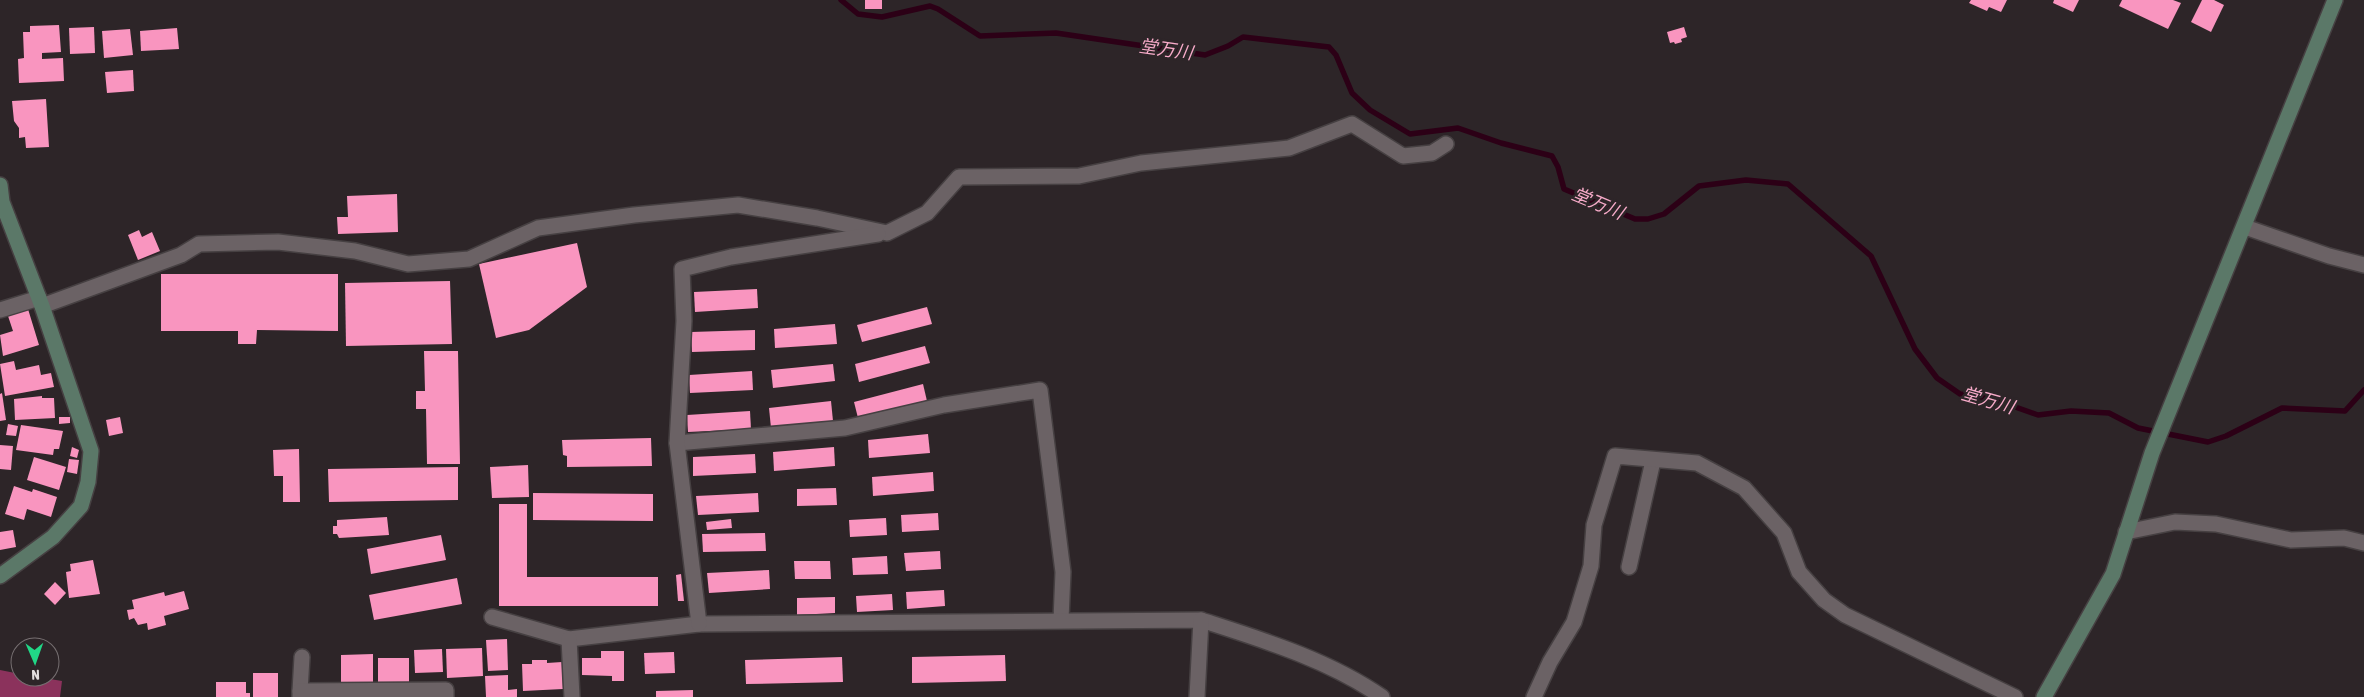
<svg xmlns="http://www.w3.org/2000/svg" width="2364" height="697" viewBox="0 0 2364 697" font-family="'Asap Condensed','Noto Sans JP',sans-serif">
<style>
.forest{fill:#8b325c}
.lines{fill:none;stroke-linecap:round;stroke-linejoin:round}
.stream{stroke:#2c0016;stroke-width:5.5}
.building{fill:#f995bf}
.street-casing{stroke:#464042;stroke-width:18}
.secondary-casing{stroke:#464042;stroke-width:18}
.street{stroke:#6b6265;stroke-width:15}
.secondary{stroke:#5b7868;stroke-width:15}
.labels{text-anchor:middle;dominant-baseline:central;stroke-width:5;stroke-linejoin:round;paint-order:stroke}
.water-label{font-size:18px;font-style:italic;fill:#f7abc9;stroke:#2d2528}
</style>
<rect width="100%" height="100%" fill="#2d2528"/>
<path class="forest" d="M0 670 20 674V677H38L62 681 60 697H0Z"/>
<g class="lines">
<path class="stream" d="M841 0 858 14 882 17 930 6 938 9 980 36 1056 33 1205 55 1228 46 1243 37 1329 47 1336 55 1352 93 1370 110 1410 134 1458 128 1501 143 1552 156 1558 167 1564 189 1635 219H1648L1664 214 1699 186 1746 180 1788 184 1871 256 1915 349 1937 378 1960 394 1990 398 2038 415 2071 411 2109 413 2138 428 2208 442 2226 436 2282 408 2345 411 2364 390"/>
</g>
<g class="building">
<rect x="865" y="0" width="17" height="9"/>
<path d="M1971 0H2007L2001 12 1989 7 1987 11 1969 3Z"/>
<path d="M2054 0H2079L2073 12 2053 3Z"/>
<path d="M2122 0H2173L2181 3 2168 29 2119 6Z"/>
<path d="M2202 0H2214L2224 5 2211 32 2191 22Z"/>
<path d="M59 25 61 52 42 53V59L63 58 64 81 19 83 18 59 24 58 23 32H30V26Z"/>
<path d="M94 27 95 53 70 54 69 28Z"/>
<path d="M1684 27 1687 37 1681 39 1682 42 1675 44 1674 42 1670 43 1667 32Z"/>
<path d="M177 28 179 49 141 51 140 31Z"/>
<path d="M130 29 133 55 104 58 102 31Z"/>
<path d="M133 70 134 91 107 93 105 72Z"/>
<path d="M46 99 49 147 26 148 25 137 19 138V128L14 121 12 101Z"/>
<path d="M397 194 398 232 338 234 337 217H348L347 196Z"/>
<path d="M139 230 142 237 152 232 160 251 138 260 128 235Z"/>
<path d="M577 243 587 287 529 330 496 338 479 264Z"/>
<path d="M161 274H338V331L257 330 256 344H238V331H161Z"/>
<path d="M450 281 452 344 346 346 345 283Z"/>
<path d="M757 289 758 308 695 312 694 292Z"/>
<path d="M927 307 932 324 862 342 857 325Z"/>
<path d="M28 309 39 345 3 356 0 335 13 331 8 316Z"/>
<path d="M835 324 837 344 775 348 774 329Z"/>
<path d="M755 330V350L692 352 691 332Z"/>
<path d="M925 346 930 363 859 382 855 364Z"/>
<path d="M424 351H458L460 464H427L426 409H416V391H425Z"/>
<path d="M14 361 16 370 39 365 41 375 51 373 54 387 5 396 0 364Z"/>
<path d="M833 364 835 381 773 388 771 370Z"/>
<path d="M752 371 753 390 690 393 689 375Z"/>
<path d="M923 384 927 401 858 418 854 402Z"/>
<path d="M2 393 6 420 0 421V394Z"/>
<path d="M42 396V398H54L55 418 15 420 14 399Z"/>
<path d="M831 401 833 421 771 428 769 408Z"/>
<path d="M750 411 751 429 688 432 687 415Z"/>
<path d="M59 417H70V423L59 424Z"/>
<path d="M120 417 123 433 109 436 106 420Z"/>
<path d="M8 424 18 426 16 436 6 435Z"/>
<path d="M21 425 63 431 59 449H54L53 455 16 450Z"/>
<path d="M928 434 930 453 869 458 868 440Z"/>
<path d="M651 438 652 466 567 467V456L563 455 562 440Z"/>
<path d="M0 445 13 446 11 470 0 469Z"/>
<path d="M72 447 79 450 77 458 70 456Z"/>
<path d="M834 447 835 466 774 471 773 452Z"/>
<path d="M299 449 300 502H283V476H274L273 450Z"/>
<path d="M755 454 756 473 693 476V457Z"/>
<path d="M34 457 66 467 59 490 27 480Z"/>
<path d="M69 459 79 460 77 474 67 472Z"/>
<path d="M528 465 529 497 492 498 490 467Z"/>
<path d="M458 467V500L329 502 328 469Z"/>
<path d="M933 472 934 491 873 496 872 477Z"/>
<path d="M14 486 32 492 33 489 57 497 51 517 27 509 24 520 5 514Z"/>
<path d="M836 488 837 505 797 506V489Z"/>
<path d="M533 493 653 494V521L533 520Z"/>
<path d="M758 493 759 512 698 515 696 496Z"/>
<path d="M499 504H527V577H658V606H499Z"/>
<path d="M938 513 939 530 902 532 901 515Z"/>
<path d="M387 517 389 535 339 538 337 534H333V526H337V520Z"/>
<path d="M886 518 887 535 850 537 849 520Z"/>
<path d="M731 519 732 528 707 530 706 522Z"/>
<path d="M13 530 16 547 0 550V532Z"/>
<path d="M765 533 766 551 703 552 702 534Z"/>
<path d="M441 535 446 560 371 574 367 549Z"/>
<path d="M940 551 941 569 906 571 904 553Z"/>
<path d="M887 556 888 574 853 575 852 558Z"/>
<path d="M93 560 100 594 69 598 66 572 71 571 70 564Z"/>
<path d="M794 561H830L831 579H795Z"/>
<path d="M769 570 770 589 709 593 707 573Z"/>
<path d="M681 574 684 601H678L676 575Z"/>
<path d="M457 578 462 604 374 620 369 595Z"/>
<path d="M55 582 66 593 55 605 44 594Z"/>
<path d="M944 590 945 606 907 609 906 592Z"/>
<path d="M184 591 189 609 164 616 166 625 148 630 147 623 138 625 134 618 129 620 127 610 134 609 132 600 164 592 165 596Z"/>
<path d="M892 594 893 610 857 612 856 596Z"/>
<path d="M835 597V613L797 615V598Z"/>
<path d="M507 639 508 670 488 671 486 640Z"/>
<path d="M482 648 483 676 447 678 446 649Z"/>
<path d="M442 649 443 672 415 673 414 650Z"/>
<path d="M601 651H624V681H612V676L582 675V658H601Z"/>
<path d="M674 652 675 673 645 674 644 653Z"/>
<path d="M373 654V685H341V655Z"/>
<path d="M1005 655 1006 681 912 683V657Z"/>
<path d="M842 657 843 682 746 684 745 660Z"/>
<path d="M378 658H409V686L378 687Z"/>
<path d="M532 660H547V663L562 662 563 689 523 691 522 664H532Z"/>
<rect x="253" y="673" width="25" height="24"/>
<path d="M508 675V690L517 689V697H486L485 676Z"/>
<path d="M216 682H246V693H250V697H216Z"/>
<path d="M693 690V697H656V691Z"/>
</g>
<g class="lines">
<g class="street-casing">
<g id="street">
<path d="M2245 227 2329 256 2364 265"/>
<path d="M42 306 181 255 199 244 278 242 355 251 408 264 469 259 538 228 634 215 738 205 817 218 887 233 927 213 959 177 1079 176 1141 163 1289 148 1352 124 1403 156 1432 153 1446 144"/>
<path d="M0 310 39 298"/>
<path d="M677 443 845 428 944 405 1040 390 1063 572 1061 620"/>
<path d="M2126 532 2175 522 2216 524 2291 540 2344 538 2364 543"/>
<path d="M1629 567 1653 461"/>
<path d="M492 617 569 639 699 624 1201 620C1263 640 1329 660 1382 697"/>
<path d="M699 624 677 443 684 321 682 269 731 257 878 234"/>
<path d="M569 639 572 697"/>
<path d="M300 691 302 657"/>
<path d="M300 697V691L446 690V697"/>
<path d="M1197 697 1201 620"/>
<path d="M1534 697 1550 662 1574 622 1591 566 1594 525 1615 456 1697 463 1744 488 1784 533 1799 572 1824 600 1845 615 2015 697"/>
</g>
</g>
<g class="secondary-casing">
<g id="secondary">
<path d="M0 185 2 202 42 306 91 451 88 482 81 506 53 537 0 576"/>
<path d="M2044 697 2113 574 2152 453 2335 0"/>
</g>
</g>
<use href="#street" class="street"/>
<use href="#secondary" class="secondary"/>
</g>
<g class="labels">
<g class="water-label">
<text transform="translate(1166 49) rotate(8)">堂万川</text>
<text transform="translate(1598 203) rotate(23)">堂万川</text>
<text transform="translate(1988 400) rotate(16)">堂万川</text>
</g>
</g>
<g transform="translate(35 662) rotate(178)"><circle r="24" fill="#2d2528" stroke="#766f71"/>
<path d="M0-4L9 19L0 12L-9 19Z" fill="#21d887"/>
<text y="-8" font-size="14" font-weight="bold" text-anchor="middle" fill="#e3dedf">N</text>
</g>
</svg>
